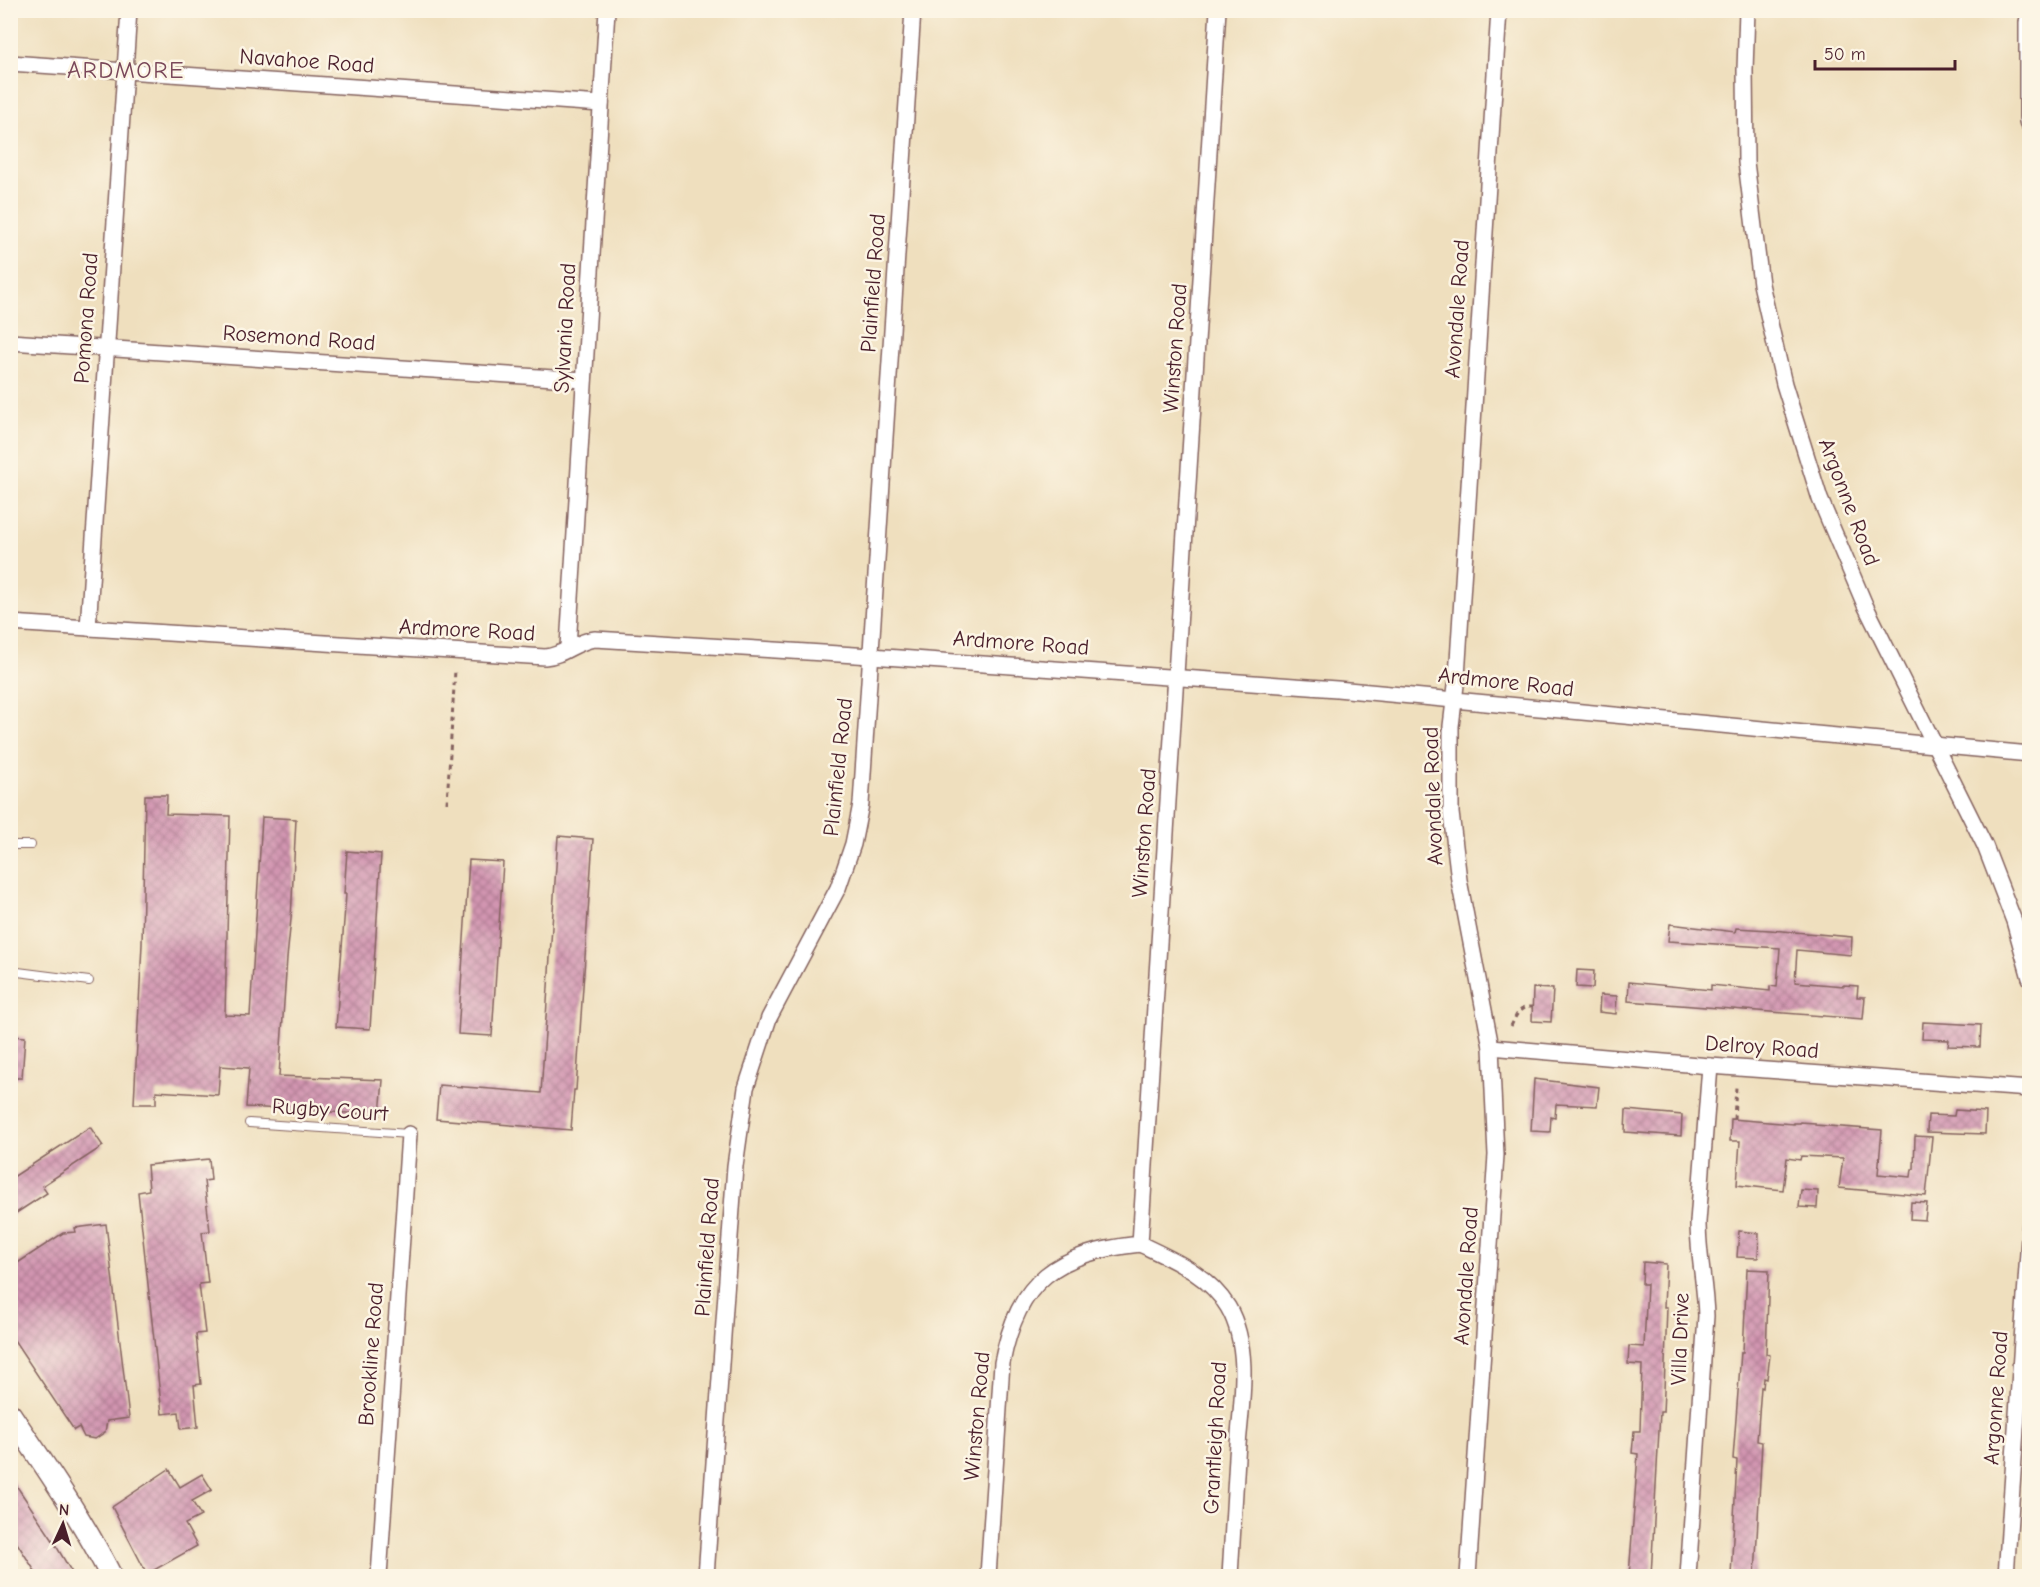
<svg xmlns="http://www.w3.org/2000/svg" width="2040" height="1587" viewBox="0 0 2040 1587" font-family="'Comic Neue',sans-serif">
<style>
.building{fill:url(#building-cross-hatch)}
.lines{fill:none;stroke-linecap:round;stroke-linejoin:round}
.lane-casing{stroke:#84625e;stroke-width:10}
.street-casing{stroke:#84625e;stroke-width:18}
.secondary-casing{stroke:#84625e;stroke-width:24}
.path{stroke:#84625e;stroke-width:3;stroke-dasharray:4.5 4.5;stroke-linecap:butt}
.lane{stroke:#fff;stroke-width:8}
.street{stroke:#fff;stroke-width:15}
.secondary{stroke:#fff;stroke-width:21}
.labels{text-anchor:middle;dominant-baseline:central;stroke-width:5;stroke-linejoin:round;paint-order:stroke}
.street-label{font-size:22px;fill:#4a1f2b;stroke:#fcf5e5}
.neighbourhood-label{font-size:24px;letter-spacing:1.5px;fill:#7a485a;stroke:#fcf5e5}
</style>
<defs>
<pattern id="building-cross-hatch" width="8" height="8" patternUnits="userSpaceOnUse" patternTransform="scale(1.5)"><rect width="8" height="8" fill="#d295b1"/><path d="M0 0l8 8M0 8l8-8" fill="none" stroke="#ac7990"/></pattern>
</defs>
<rect width="100%" height="100%" fill="#fcf5e5"/>
<filter id="ink" filterUnits="userSpaceOnUse"><feTurbulence type="fractalNoise" baseFrequency=".0167" numOctaves="2"/><feDisplacementMap in="SourceGraphic" scale="12" xChannelSelector="R" yChannelSelector="G"/><feConvolveMatrix kernelMatrix="1 2 1 2 8 2 1 2 1" color-interpolation-filters="sRGB"/></filter>
<filter id="wash" filterUnits="userSpaceOnUse"><feTurbulence type="fractalNoise" baseFrequency=".008" numOctaves="4" result="noise"/><feDisplacementMap in="SourceGraphic" scale="24" xChannelSelector="R" yChannelSelector="G"/><feGaussianBlur stdDeviation="1.35" result="paint"/><feColorMatrix in="noise" values="0 0 0 0 0 0 0 0 0 0 0 0 0 0 0 0 0 1.4 0 .05"/><feComposite in="paint" operator="in"/></filter>
<g filter="url(#wash)">
<rect width="100%" height="100%" fill="#efdfbe"/>
<g id="blocks">
<g class="building">
<path d="M145 795H167L166 814 230 816 225 1015 250 1016 262 817 296 819 291 919 287 958 279 1076 383 1080 380 1115 246 1107 249 1068 220 1066 218 1095 156 1091V1104H134L142 944Z"/>
<path d="M558 836 593 839 576 1090H574L571 1130 436 1119 439 1085 541 1093Z"/>
<path d="M347 851 381 854 370 1029 336 1027 346 894H344Z"/>
<path d="M469 860 503 862 492 1036 458 1034Z"/>
<path d="M1670 924 1735 932 1736 928 1770 930 1852 937 1851 955 1797 950 1795 982 1844 986V985L1858 986 1857 997H1865L1863 1019 1628 1001 1629 982 1711 990V985L1770 991V986L1777 987 1780 948 1668 941Z"/>
<path d="M1577 970 1594 971 1593 988 1576 987Z"/>
<path d="M1533 988 1553 989 1551 1022 1532 1021Z"/>
<path d="M1600 995 1617 996 1616 1014 1599 1012Z"/>
<path d="M1923 1022 1981 1025 1980 1047 1948 1046 1949 1040 1922 1039Z"/>
<path d="M10 1036 25 1037 22 1078H10Z"/>
<path d="M1534 1079 1599 1087 1597 1106 1556 1104 1555 1118 1551 1117 1550 1132 1531 1131Z"/>
<path d="M1626 1110 1682 1115 1681 1136 1625 1132Z"/>
<path d="M1955 1110 1986 1112 1985 1134 1927 1132 1928 1115 1954 1116Z"/>
<path d="M1731 1119 1794 1124V1123H1800V1122L1815 1123V1125L1882 1130 1878 1174 1911 1177 1912 1169H1914L1915 1136 1932 1137 1926 1196 1839 1188 1843 1158 1801 1156 1800 1160 1787 1158 1783 1190 1737 1185 1740 1141H1730Z"/>
<path d="M90 1127 103 1146 42 1186 47 1193 10 1217V1179Z"/>
<path d="M209 1159 211 1180 204 1181 210 1231 202 1232 208 1283 199 1284 205 1333 196 1334 201 1384 194 1385 198 1427 181 1429 179 1412 162 1414 138 1192 149 1190 147 1165Z"/>
<path d="M1801 1190 1818 1191 1817 1208 1799 1207Z"/>
<path d="M1911 1202 1927 1203 1925 1220 1910 1219Z"/>
<path d="M106 1224 129 1418 107 1421 105 1432 95 1439 84 1437 79 1427 74 1430 10 1334V1268L63 1233 76 1232 75 1228Z"/>
<path d="M1739 1231 1759 1233 1758 1258 1737 1257Z"/>
<path d="M1643 1262 1666 1264 1664 1307H1667L1664 1391 1663 1412H1660L1651 1576H1629L1638 1454 1632 1453 1634 1431H1640L1642 1365 1628 1364 1629 1346 1644 1347 1647 1284H1642Z"/>
<path d="M1747 1269 1769 1270 1766 1354 1770 1355 1767 1379 1764 1378 1763 1388 1761 1387 1757 1441 1762 1442 1755 1576H1731L1737 1460 1733 1459 1741 1352H1743Z"/>
<path d="M169 1469 180 1487 202 1474 212 1490 192 1501 201 1516 185 1524 197 1546 147 1574 112 1507Z"/>
<path d="M10 1476 52 1539 74 1576H38L10 1532Z"/>
</g>
</g>
</g>
<g filter="url(#ink)">
<use href="#blocks" fill-opacity="0" stroke="#84625e" stroke-width="1.5"/>
<g class="lines">
<g class="lane-casing">
<g id="lane">
<path d="M10 845H31"/>
<path d="M10 971 89 981"/>
<path d="M249 1123 409 1134"/>
</g>
</g>
<g class="street-casing">
<g id="street">
<path d="M1747 10 1745 70 1746 162 1761 284 1784 384 1820 499 1865 605 1985 846 2014 921 2030 978"/>
<path d="M10 63 601 104"/>
<path d="M10 342 584 380"/>
<path d="M10 623 545 657C563 656 576 641 595 639L871 656 1337 689 2030 754"/>
<path d="M88 628 129 10"/>
<path d="M568 647 607 10"/>
<path d="M1491 1047 1710 1066 2030 1089"/>
<path d="M1140 1244C1173 1260 1208 1274 1228 1307 1253 1350 1240 1410 1237 1457 1235 1497 1232 1537 1230 1576"/>
<path d="M379 1576 409 1134"/>
<path d="M706 1576 735 1166 746 1088 769 1018 838 888 853 844 861 804 913 10"/>
<path d="M988 1576 1002 1363C1018 1279 1057 1253 1140 1244L1218 10"/>
<path d="M1468 1576 1496 1155 1491 1047 1459 880 1451 813V726L1457 677 1499 10"/>
<path d="M1688 1576 1706 1316C1705 1284 1698 1254 1698 1222L1710 1066"/>
<path d="M2006 1576 2030 1223"/>
</g>
</g>
<g class="secondary-casing">
<g id="secondary">
<path d="M2030 22V121"/>
<path d="M10 1414C46 1467 82 1519 111 1576"/>
</g>
</g>
<g class="path">
<path d="M447 803 455 670"/>
<path d="M1511 1026C1516 1016 1519 1006 1532 1007"/>
<path d="M1734 1119 1736 1087"/>
</g>
<use href="#lane" class="lane"/>
<use href="#street" class="street"/>
<use href="#secondary" class="secondary"/>
</g>
</g>
<g class="labels">
<g class="street-label">
<text transform="translate(307 61) rotate(4)">Navahoe Road</text>
<text transform="translate(873 283) rotate(-86)">Plainfield Road</text>
<text transform="translate(1457 309) rotate(-86)">Avondale Road</text>
<text transform="translate(86 318) rotate(-86)">Pomona Road</text>
<text transform="translate(565 328) rotate(-87)">Sylvania Road</text>
<text transform="translate(299 338) rotate(4)">Rosemond Road</text>
<text transform="translate(1175 348) rotate(-86)">Winston Road</text>
<text transform="translate(1849 502) rotate(69)">Argonne Road</text>
<text transform="translate(467 630) rotate(3)">Ardmore Road</text>
<text transform="translate(1021 643) rotate(4)">Ardmore Road</text>
<text transform="translate(1506 682) rotate(6)">Ardmore Road</text>
<text transform="translate(838 767) rotate(-84)">Plainfield Road</text>
<text transform="translate(1433 796) rotate(-92)">Avondale Road</text>
<text transform="translate(1144 833) rotate(-86)">Winston Road</text>
<text transform="translate(1762 1047) rotate(4)">Delroy Road</text>
<text transform="translate(330 1110) rotate(4)">Rugby Court</text>
<text transform="translate(707 1247) rotate(-86)">Plainfield Road</text>
<text transform="translate(1466 1276) rotate(-86)">Avondale Road</text>
<text transform="translate(1680 1339) rotate(-88)">Villa Drive</text>
<text transform="translate(371 1354) rotate(-86)">Brookline Road</text>
<text transform="translate(1996 1398) rotate(-86)">Argonne Road</text>
<text transform="translate(977 1416) rotate(-85)">Winston Road</text>
<text transform="translate(1215 1438) rotate(-87)">Grantleigh Road</text>
</g>
<g class="neighbourhood-label">
<text x="126" y="70">ARDMORE</text>
</g>
</g>
<rect width="2040" height="1587" fill="none" stroke="#fcf5e5" stroke-width="36"/>
<g transform="translate(63 1524) rotate(4)" stroke="#fcf5e5" stroke-width="4.5" paint-order="stroke">
<path d="M0-4.5L10 22L0 15L-10 22Z" fill="#4a1f2b"/>
<text y="-9" font-size="16" font-weight="bold" text-anchor="middle" fill="#4a1f2b">N</text>
</g>
<path d="M1815 60v9h140v-9" fill="none" stroke="#4a1f2b" stroke-width="3"/>
<text x="1824" y="60" font-size="18" fill="#4a1f2b" stroke="#fcf5e5" stroke-width="4.5" paint-order="stroke">50 m</text>
</svg>
